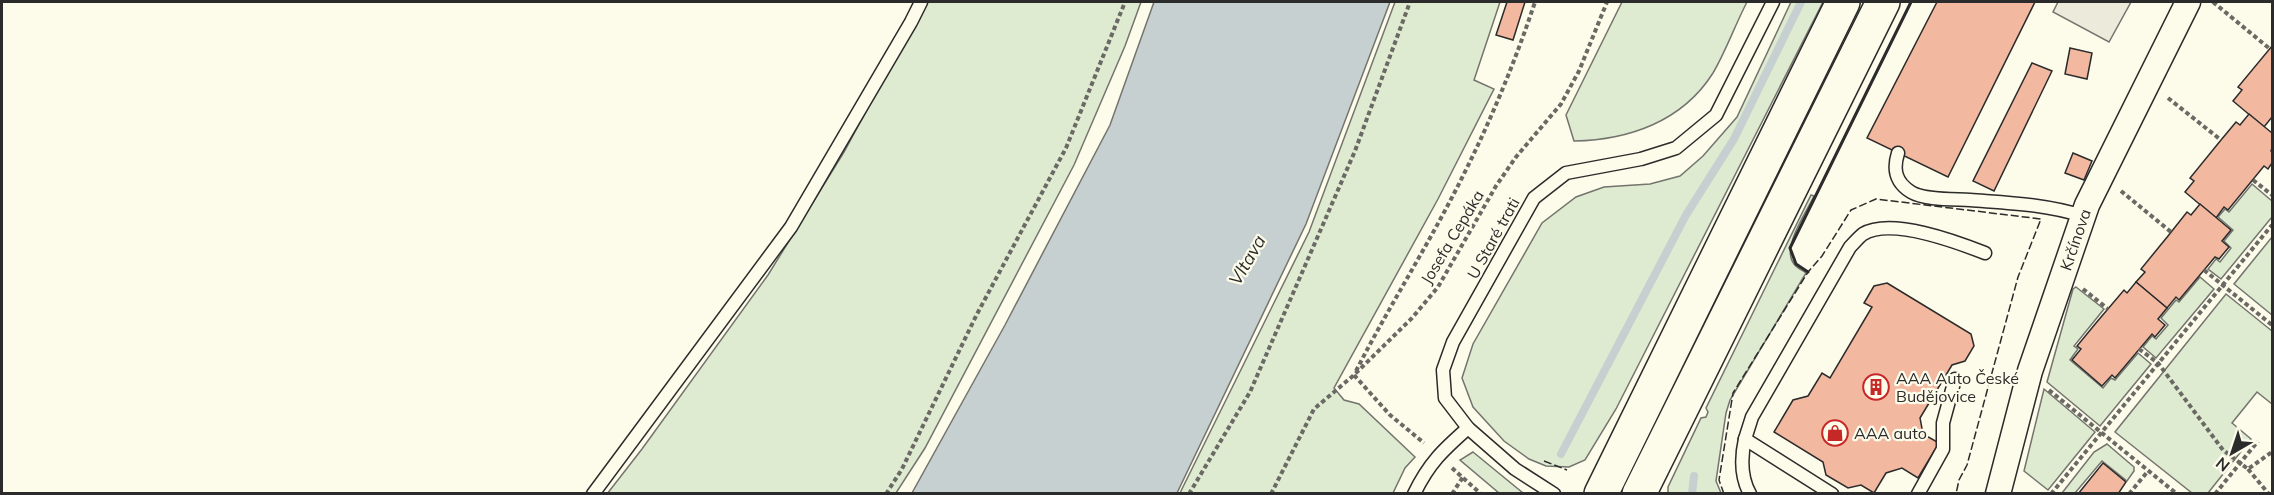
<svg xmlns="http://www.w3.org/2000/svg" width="2274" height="495" viewBox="0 0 2274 495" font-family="Mulish,sans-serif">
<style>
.green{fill:#deebd1;stroke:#74746e;stroke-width:1.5}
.parking{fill:#eceadb;stroke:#74746e;stroke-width:1.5}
.water{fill:#c7d0d0;stroke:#74746e;stroke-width:1.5}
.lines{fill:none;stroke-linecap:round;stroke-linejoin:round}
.stream{stroke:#c7d0d0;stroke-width:8}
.building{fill:#f2b8a0;stroke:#2b2b2b;stroke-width:1.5}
.lane-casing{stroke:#2b2b2b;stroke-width:15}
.street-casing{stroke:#2b2b2b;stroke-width:27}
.primary-casing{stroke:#2b2b2b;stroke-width:36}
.path{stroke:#6a6964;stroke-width:4;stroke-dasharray:4.5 3;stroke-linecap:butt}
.lane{stroke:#fdfbea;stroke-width:12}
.street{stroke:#fdfbea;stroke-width:24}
.primary{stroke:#fdfbea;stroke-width:33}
.fence{stroke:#2b2b2b;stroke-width:1.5;stroke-dasharray:8 3;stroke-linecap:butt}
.wall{stroke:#2b2b2b;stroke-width:3}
.labels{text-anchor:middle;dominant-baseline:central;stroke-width:4.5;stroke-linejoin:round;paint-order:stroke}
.street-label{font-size:16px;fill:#2b2b2b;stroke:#fdfbea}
.poi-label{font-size:16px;fill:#2b2b2b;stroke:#fdfbea;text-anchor:start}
.water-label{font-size:18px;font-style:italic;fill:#2b2b2b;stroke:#fdfbea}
</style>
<rect width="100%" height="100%" fill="#fdfbea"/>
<g class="green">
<path d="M925 2H1141L1125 46 1074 165 925 448 896 493 607 494 642 449 768 275 844 152Z"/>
<path d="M1395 2H1500L1474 80 1494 89 1438 199 1334 388 1344 400 1359 404 1415 457 1405 468 1393 493H1180L1309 232Z"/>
<path d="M1622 2H1747C1735 25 1726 51 1713 73 1682 122 1628 140 1574 141L1566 115Z"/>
<path d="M1791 2H1823L1616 409 1585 460 1569 467 1546 466 1529 459 1504 441 1473 407 1462 378 1473 344 1542 223 1576 197 1604 187 1650 184 1680 176 1703 156 1737 117Z"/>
<path d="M2252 184 2272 201V217L2221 279 2208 269 2216 259 2220 262 2231 248 2224 241 2233 230 2218 217 2225 209 2229 212Z"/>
<path d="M1811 195 1814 196C1806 213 1781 248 1794 264 1797 268 1802 270 1806 273L1730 400 1726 413 1716 481 1721 493H1668V487L1701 418 1706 417 1708 412 1706 408Z"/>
<path d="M2272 237V315L2234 284Z"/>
<path d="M2200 277 2214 289 2156 358 2143 347 2152 336 2156 339 2168 325 2161 318 2176 300 2179 302Z"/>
<path d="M2076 287 2104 309 2074 346 2078 349 2070 360 2103 388 2111 378 2115 380 2138 353 2151 364 2100 426 2047 382 2073 289Z"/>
<path d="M2226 294 2272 331V404L2257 392 2232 423 2251 439 2208 493H2192L2115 432Z"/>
<path d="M2044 389 2095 432 2048 490 2024 471Z"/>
<path d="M2107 444 2134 467V471L2127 481 2102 461 2075 493H2062L2094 452Z"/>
<path d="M1473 452 1523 493H1499L1460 460Z"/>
</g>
<path class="parking" d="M2058 2H2131L2109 42 2053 12Z"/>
<path class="water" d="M1154 2H1390L1306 224 1177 493H912L1005 325 1110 125Z"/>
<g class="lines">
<g class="stream">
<path d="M1561 454 1686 215 1734 139 1801 2"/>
<path d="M1692 494 1694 476"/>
</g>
</g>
<g class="building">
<path d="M1507 2H1525L1513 40 1496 35Z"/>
<path d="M1937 2H2035L1948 177 1867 138Z"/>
<path d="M2272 46V117L2264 127 2233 101 2242 90 2238 87Z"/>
<path d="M2070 48 2092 53 2087 79 2065 74Z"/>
<path d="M2032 63 2052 71 1994 191 1973 181Z"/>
<path d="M2249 114 2272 133V148L2271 151 2272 152V163L2268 169 2264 166 2228 210 2224 207 2216 218 2185 192 2194 181 2190 178 2221 140 2236 122 2240 125Z"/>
<path d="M2073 153 2092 161 2084 180 2065 173Z"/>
<path d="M2200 204 2231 230 2222 241 2229 247 2219 259 2215 257 2179 300 2176 297 2167 308 2136 282 2145 272 2141 269 2168 236 2187 212 2191 215Z"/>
<path d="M2136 282 2167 308 2158 319 2165 325 2155 337 2152 334 2115 378 2112 375 2102 386 2072 360 2081 349 2077 346 2096 323 2124 290 2127 293Z"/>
<path d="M1887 283 1971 334 1974 346 1965 361 1952 365 1920 418 1923 434 1939 443 1918 478 1902 468 1886 473 1874 493 1861 485 1848 488 1826 475 1823 462 1774 432 1793 400 1808 396 1822 373 1830 378 1872 307 1864 303 1874 286Z"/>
<path d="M2103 463 2126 482 2118 494H2078Z"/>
</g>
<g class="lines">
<g class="lane-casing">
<g id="lane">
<path d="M1898 153C1893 169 1895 182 1911 192 1924 200 1954 199 1970 200 2009 203 2045 204 2083 216"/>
<path d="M1745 439C1741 457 1740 476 1750 494"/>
<path d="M593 494 791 227 911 22 921 2"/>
<path d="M1414 494C1429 463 1443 450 1468 428"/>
<path d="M1554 494 1515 469 1468 428 1445 398 1443 370 1453 342 1534 198 1566 173 1641 159 1676 148 1716 115 1773 2"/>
<path d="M1832 494 1745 439 1752 417 1850 247C1854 243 1859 237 1863 234 1891 217 1957 242 1985 253"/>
<path d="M1918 494 1943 449V423L1955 379"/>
</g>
</g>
<g class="street-casing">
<g id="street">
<path id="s1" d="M1998 494 2030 371 2087 205 2188 2"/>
</g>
</g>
<g class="primary-casing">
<g id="primary">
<path d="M1601 494 1843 2"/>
<path d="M1639 494 1883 2"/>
</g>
</g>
<g class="path">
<path d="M2213 2 2270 49"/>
<path d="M2168 98 2221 140"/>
<path d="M2253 180 2272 195"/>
<path d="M2121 191 2171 232"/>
<path d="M2204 270 2272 325"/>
<path d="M2083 289 2108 309"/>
<path d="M2139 349 2158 363 2223 450 2248 469 2272 452"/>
<path d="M1356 371C1385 314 1419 260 1449 203 1483 139 1512 71 1535 2"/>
<path d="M1354 375 1390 415 1424 443"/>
<path d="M2049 390 2177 494"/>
<path d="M1452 468 1481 494"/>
<path d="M2248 469 2268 493"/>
<path d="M886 494 902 469 977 314 1066 148 1125 2"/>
<path d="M1189 494 1250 392 1355 151 1410 2"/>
<path d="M1271 494 1314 409 1354 375 1412 318 1438 287 1496 186 1516 157 1561 104 1579 71 1607 2"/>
<path d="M1452 494 1463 477"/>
<path d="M2051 494 2272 225"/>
<path d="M2129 494 2148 471"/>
<path d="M2215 494 2258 441"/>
</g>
<use href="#lane" class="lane"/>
<use href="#street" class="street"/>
<use href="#primary" class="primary"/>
<g class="fence">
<path d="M1544 461 1567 470"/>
<path d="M1724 494 1719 480 1733 393 1808 272 1822 256 1851 210 1876 199 2041 219 2018 277 1967 465 1959 480 1956 494"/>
</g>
<path class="wall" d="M1808 272 1796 264 1790 248 1911 2"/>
</g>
<defs>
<g id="building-ring" transform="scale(1.35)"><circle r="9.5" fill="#fdfbea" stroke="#c62828" stroke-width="1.5"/><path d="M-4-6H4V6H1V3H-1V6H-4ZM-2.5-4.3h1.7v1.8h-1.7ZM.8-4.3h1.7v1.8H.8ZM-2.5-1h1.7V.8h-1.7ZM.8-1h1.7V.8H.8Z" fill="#c62828"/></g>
<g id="shop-ring" transform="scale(1.35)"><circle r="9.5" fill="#fdfbea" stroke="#c62828" stroke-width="1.5"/><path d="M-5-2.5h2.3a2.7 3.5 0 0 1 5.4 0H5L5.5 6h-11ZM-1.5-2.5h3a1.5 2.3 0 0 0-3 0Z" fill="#c62828"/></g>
</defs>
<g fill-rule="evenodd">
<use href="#building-ring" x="1876" y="387"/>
<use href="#shop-ring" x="1835" y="433"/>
</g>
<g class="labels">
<g class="street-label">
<text transform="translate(1452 237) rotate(-59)">Josefa Cepáka</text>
<text transform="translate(1493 238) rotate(-61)">U Staré trati</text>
<text stroke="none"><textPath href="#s1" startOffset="266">Krčínova</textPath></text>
</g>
<g class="poi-label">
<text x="1896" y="378">AAA Auto České<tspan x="1896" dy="18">Budějovice</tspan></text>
<text x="1854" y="433">AAA auto</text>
</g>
<g class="water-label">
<text transform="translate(1247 260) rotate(-60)">Vltava</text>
</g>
</g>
<rect width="2274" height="495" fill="none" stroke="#2b2b2b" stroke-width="6"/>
<g transform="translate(2232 453) rotate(219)" stroke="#fdfbea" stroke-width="4.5" paint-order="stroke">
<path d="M0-4.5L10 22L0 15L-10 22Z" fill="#2b2b2b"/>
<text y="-9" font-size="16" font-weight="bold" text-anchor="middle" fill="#2b2b2b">N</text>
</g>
</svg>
